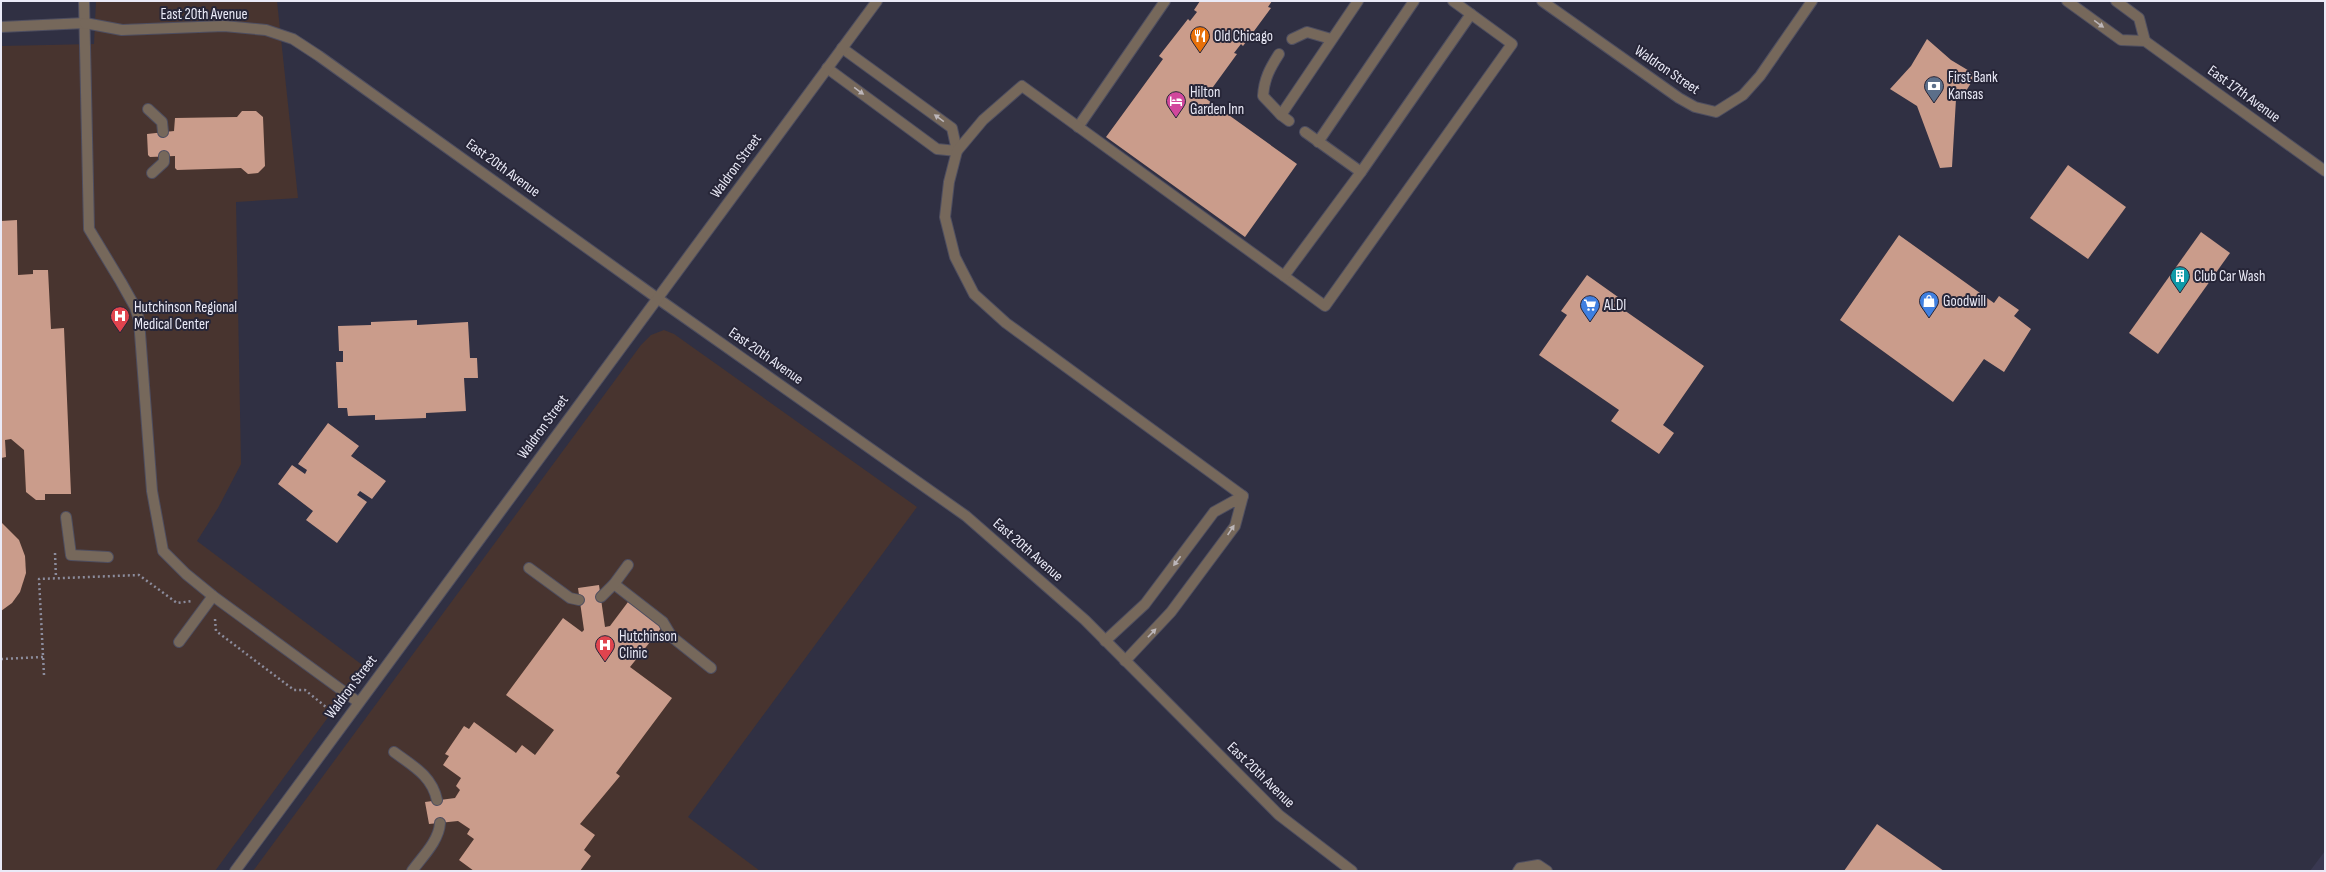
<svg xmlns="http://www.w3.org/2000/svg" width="2326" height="872" viewBox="0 0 2326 872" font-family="'Sofia Sans Condensed',sans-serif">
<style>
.built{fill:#393851}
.medical{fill:#48342f}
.building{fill:#ca9c8b}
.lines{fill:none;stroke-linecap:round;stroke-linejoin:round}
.service-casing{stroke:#4e4e60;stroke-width:12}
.minor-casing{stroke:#4e4e60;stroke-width:12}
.tertiary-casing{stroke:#4e4e60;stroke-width:12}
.path{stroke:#8c8c9c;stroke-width:2.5;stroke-dasharray:2 3;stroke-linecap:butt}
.service{stroke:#76685b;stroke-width:10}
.minor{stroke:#76685b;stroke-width:10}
.tertiary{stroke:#76685b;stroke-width:10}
.oneway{fill:#bcb6b9}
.labels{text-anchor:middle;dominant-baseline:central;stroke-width:4;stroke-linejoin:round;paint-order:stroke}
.street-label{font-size:15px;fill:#eaeaf7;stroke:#272638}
.poi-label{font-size:15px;fill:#eaeaf7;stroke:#272638;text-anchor:start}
</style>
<rect width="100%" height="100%" fill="#303043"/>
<path class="built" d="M2325 851V871H2310Z"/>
<g class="medical">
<path d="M96 1H277L298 198 236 202 241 464 218 508 197 541 365 667 215 871H1V46L94 44Z"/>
<path d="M664 330 674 334 917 507 688 817 760 871H253L641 345 651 335Z"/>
</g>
<g class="building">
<path d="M1200 1H1272L1268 7 1271 8 1243 46 1241 44 1234 53 1237 54 1205 98 1297 164 1245 237 1106 137 1163 59 1159 56 1188 19 1190 21 1197 12 1194 10Z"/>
<path d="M1927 39 1951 60 1976 75 1966 91 1962 92 1956 99 1952 167 1940 168 1917 106 1890 89 1911 66Z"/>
<path d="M242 111H256L263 117 265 166 258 173 248 174 241 168 177 170 175 168V156L150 157 148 155 147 134 174 131 175 118 237 117Z"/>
<path d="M2068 165 2126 207 2088 259 2030 218Z"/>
<path d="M17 220 18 275 33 274V270H48L51 329 64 328 71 494H45V500H36L26 492 24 450 11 439 5 440 6 457 1 458V221Z"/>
<path d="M2201 232 2230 253 2158 354 2129 333Z"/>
<path d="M1899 235 1994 303 1999 296 2019 310 2014 316 2031 329 2004 372 1984 359 1953 402 1840 320Z"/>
<path d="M1587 275 1618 297 1614 303 1704 366 1663 425 1674 433 1659 454 1611 421 1619 410 1539 355 1567 315 1561 311Z"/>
<path d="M417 320V325L468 322 470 358H477L478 378H464L466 411 426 413V418L375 420V415L348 416 347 408H338L336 362H343V351H339L338 326 371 325V322Z"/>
<path d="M328 423 359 446 351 456 386 481 372 499 360 491 357 495 367 502 337 543 306 520 313 511 278 484 292 465 305 474 307 470 298 464Z"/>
<path d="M1 522 19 540 25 556 26 573 20 592 12 603 1 611Z"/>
<path d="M599 585 605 627 610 626 628 602 639 610 641 608 662 627 630 667 672 698 616 773 620 776 580 824 595 835 584 850 591 856 580 871H474L459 860 474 839 467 834 470 829 458 821 429 824 425 802 455 798 460 790 456 786 461 778 443 765 449 756 445 754 464 726 469 729 474 722 516 753 522 745 535 755 554 730 506 695 563 618 582 632 584 630 578 588Z"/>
<path d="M1877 824 1944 871H1844Z"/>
</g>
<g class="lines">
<g class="service-casing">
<g id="service">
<path d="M84 1 89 229 121 282 135 307 139 320 152 491 163 551 186 574 213 596 358 702"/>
<path d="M1 27 85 23"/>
<path d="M1292 39 1307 32 1331 39"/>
<path d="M1279 54C1270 68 1264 79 1263 96L1281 115"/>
<path d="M827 68 937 149 957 151 952 128 842 48"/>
<path d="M148 109 162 122 163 132"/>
<path d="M1289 121 1281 115 1358 1"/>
<path d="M1078 127 1165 1"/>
<path d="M1318 142 1414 1"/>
<path d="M1361 172 1471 14"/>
<path d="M152 173 164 162V156"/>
<path d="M1284 276 1325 306 1512 44 1453 1"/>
<path d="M1243 496 1006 323 974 294 955 257 945 217 949 182 957 151 983 120 1022 86 1284 276 1361 172 1305 132"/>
<path d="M66 517 71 555 108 557"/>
<path d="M529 568 570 598 579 600"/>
<path d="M614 584 663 622 672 637 711 668"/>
<path d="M601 597 614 584 628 565"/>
<path d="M1105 641 1145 604 1214 512 1243 496 1235 526 1171 612 1125 661"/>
<path d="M179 642 213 596"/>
<path d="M394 752C413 766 432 776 437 800"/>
<path d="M412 871C422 857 439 841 440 823"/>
<path d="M1518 871 1520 868 1538 865 1547 871"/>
</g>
</g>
<g class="minor-casing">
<g id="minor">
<path d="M1542 1 1679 98 1695 107 1716 112 1743 95 1760 76 1812 1"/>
<path d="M85 23 122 30 224 26 266 30 293 39 319 56 657 298 966 516 1085 620 1279 815 1352 871"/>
<path d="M235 871 877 1"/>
</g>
</g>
<g class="tertiary-casing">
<g id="tertiary">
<path d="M2067 1 2121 40 2145 41 2325 171"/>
<path d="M2116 1 2139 18 2145 41"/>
</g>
</g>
<g class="path">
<path d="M55 553 56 578"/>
<path d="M215 619 216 631 294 690H305L331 711"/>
<path d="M1 659 43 657"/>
<path d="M44 675 39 579 139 575 177 603 192 601"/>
</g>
<use href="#service" class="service"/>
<use href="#minor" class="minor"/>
<use href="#tertiary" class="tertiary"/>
</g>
<defs><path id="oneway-solid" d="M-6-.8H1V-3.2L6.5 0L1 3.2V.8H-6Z"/></defs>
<g class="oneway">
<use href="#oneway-solid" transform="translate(2099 24) rotate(36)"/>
<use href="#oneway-solid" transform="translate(859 91) rotate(36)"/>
<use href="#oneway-solid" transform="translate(939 118) rotate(-144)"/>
<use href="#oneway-solid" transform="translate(1231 530) rotate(-56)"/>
<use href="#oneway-solid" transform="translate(1177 561) rotate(127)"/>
<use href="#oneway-solid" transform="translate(1152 633) rotate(-46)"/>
</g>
<defs>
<g id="restaurant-pin" transform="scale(1)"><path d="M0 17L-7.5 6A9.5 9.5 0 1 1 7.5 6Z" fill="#e8710a" stroke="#272638"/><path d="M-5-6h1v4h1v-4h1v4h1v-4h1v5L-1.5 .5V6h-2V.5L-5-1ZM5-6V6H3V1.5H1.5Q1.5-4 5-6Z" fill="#fff"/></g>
<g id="bank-pin" transform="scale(1)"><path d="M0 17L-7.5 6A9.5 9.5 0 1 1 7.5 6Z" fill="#5c6f8a" stroke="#272638"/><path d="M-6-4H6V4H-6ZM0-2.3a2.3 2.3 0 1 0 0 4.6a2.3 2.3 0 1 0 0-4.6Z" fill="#fff"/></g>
<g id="hotel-pin" transform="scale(1)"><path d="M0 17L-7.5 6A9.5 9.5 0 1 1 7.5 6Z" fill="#d1479c" stroke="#272638"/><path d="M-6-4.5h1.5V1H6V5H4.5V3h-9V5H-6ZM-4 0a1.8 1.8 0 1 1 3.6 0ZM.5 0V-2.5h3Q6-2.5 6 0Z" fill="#fff"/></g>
<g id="building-pin" transform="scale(1)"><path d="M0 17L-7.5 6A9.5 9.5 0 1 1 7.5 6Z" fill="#0f9aa8" stroke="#272638"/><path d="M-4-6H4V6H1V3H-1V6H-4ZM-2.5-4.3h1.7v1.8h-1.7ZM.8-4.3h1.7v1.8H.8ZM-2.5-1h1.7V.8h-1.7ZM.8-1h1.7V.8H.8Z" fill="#fff"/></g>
<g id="shop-pin" transform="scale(1)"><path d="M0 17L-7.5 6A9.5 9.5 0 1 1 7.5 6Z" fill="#3f7fe0" stroke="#272638"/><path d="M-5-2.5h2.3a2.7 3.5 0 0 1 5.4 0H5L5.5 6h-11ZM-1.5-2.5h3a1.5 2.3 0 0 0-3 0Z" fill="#fff"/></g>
<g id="supermarket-pin" transform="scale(1)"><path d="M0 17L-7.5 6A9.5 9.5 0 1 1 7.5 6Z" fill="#3f7fe0" stroke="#272638"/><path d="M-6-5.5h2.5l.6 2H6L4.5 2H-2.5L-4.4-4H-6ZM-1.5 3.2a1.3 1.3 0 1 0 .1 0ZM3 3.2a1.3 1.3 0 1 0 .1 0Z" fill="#fff"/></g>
<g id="hospital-pin" transform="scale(1)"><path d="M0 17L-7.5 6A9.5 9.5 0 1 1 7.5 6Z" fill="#e0444e" stroke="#272638"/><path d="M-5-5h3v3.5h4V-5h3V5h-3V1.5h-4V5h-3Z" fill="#fff"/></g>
</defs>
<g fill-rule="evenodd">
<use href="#restaurant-pin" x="1200" y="36"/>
<use href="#bank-pin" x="1934" y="86"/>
<use href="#hotel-pin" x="1176" y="101"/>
<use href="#building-pin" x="2180" y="276"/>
<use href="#shop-pin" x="1929" y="301"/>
<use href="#supermarket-pin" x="1590" y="305"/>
<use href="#hospital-pin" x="120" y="316"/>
<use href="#hospital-pin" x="605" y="645"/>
</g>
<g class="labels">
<g class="street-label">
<text x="204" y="14">East 20th Avenue</text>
<text transform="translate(1667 70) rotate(34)">Waldron Street</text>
<text transform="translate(2244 94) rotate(36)">East 17th Avenue</text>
<text transform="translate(736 166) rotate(-54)">Waldron Street</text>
<text transform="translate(503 168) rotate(36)">East 20th Avenue</text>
<text transform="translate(766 356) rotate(35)">East 20th Avenue</text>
<text transform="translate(543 427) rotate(-54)">Waldron Street</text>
<text transform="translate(1028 550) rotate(41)">East 20th Avenue</text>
<text transform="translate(351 687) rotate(-53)">Waldron Street</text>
<text transform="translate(1261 775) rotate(44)">East 20th Avenue</text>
</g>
<g class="poi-label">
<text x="1214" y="36">Old Chicago</text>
<text x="1948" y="77">First Bank<tspan x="1948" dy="17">Kansas</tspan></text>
<text x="1190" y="92">Hilton<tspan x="1190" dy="17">Garden Inn</tspan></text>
<text x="2194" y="276">Club Car Wash</text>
<text x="1943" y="301">Goodwill</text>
<text x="1604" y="305">ALDI</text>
<text x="134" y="307">Hutchinson Regional<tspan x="134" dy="17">Medical Center</tspan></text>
<text x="619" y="636">Hutchinson<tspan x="619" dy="17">Clinic</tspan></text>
</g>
</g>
<rect width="2326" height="872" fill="none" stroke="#eaeaf7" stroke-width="4"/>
</svg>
